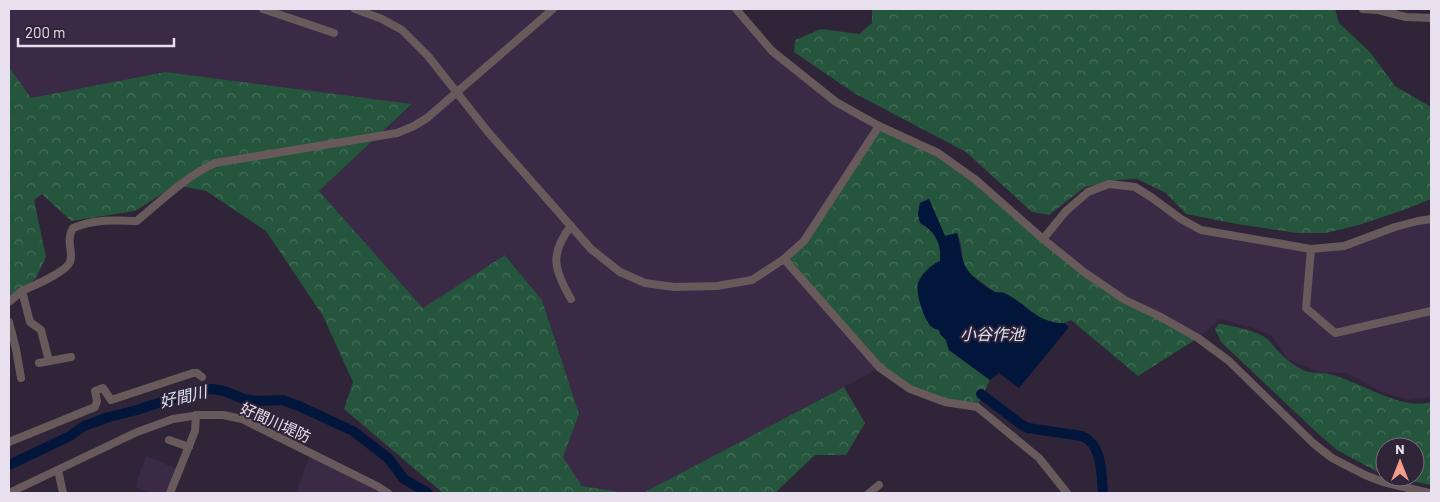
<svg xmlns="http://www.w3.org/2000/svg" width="1440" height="502" viewBox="0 0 1440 502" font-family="Barlow,'Noto Sans JP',sans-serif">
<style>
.built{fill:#3a2a45}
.forest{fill:url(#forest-crowns)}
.water{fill:#02153b}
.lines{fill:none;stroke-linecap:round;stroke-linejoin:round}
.river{stroke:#02153b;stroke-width:10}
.minor{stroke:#685a5b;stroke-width:8}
.labels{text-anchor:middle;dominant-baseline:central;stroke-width:4;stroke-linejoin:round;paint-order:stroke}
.street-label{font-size:15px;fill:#e8e0ee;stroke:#302439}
.water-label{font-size:16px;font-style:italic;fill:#dae3f1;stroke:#302439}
</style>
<defs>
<pattern id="forest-crowns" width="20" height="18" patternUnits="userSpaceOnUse" patternTransform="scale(1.25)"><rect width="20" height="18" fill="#25553c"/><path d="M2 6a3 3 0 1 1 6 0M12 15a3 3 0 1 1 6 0" fill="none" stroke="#456d58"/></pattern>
</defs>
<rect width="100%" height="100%" fill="#302439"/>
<g class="built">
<path d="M9 9H737L813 85 879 126 880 368 643 493H626L582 486 563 457 579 414 542 300 506 255 423 308 319 191 412 105 165 72 31 98 9 67Z"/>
<path d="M1109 184 1135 187 1201 230 1304 248 1344 246 1431 219V397L1409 400 1382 392 1347 373 1318 372 1288 359 1271 335 1250 327 1220 319 1198 338 1125 300 1043 239 1088 192Z"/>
<path d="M310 455 388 493H296Z"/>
<path d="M146 456 177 469 166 493H151L135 487Z"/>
</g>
<g class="forest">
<path d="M872 9H1335L1339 23 1370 52 1395 86 1431 107V199L1406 209 1359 225 1326 233H1297L1237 224 1186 214 1166 193 1137 179 1118 180 1085 187 1049 215 1032 212 966 152 854 93 794 52 795 40 821 29 859 34 872 23Z"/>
<path d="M9 67 31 98 165 72 412 104 319 191 423 308 505 255 542 300 579 414 563 457 582 486 626 493H443L344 409 353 382 323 316 266 231 206 191 176 185 135 211 71 221 42 194 34 200 46 257 36 278 9 300Z"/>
<path d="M879 126 938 153 1084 272 1198 338 1138 376 1071 320 1064 323H1057L1040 318 1003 292H995L970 274 963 263 961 245 957 233 945 236 928 199 920 203 918 214 920 223C935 231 942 244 940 261L935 263 941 334 946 340 949 350 990 380 977 407 910 389 880 368 784 259 804 241Z"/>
<path d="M1219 324H1223C1234 327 1253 330 1263 336 1270 340 1273 346 1279 352 1286 359 1294 366 1303 370 1311 374 1321 372 1329 374 1359 381 1401 411 1431 402V485L1407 480H1392L1386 477H1415V447H1385V476L1337 450 1313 429 1221 342 1215 329Z"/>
<path d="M844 387 865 423 846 455H815L775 493H643Z"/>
</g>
<path class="water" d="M929 199 945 236 957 233C961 246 960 262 970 273 974 278 989 290 995 292 1001 294 1002 291 1010 296 1028 306 1039 324 1064 323L1069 327 1019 388 999 373 990 380 949 350 946 340 940 334 939 330C937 329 934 329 932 327 924 322 915 291 918 283 921 274 931 265 940 261 942 244 935 231 920 223L918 214 920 203Z"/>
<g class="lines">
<g class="river">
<path d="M981 394 1022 425 1028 428 1082 436C1103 445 1101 473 1103 493"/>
<path d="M9 465 70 436 84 426 109 417 137 410 198 390 213 389 224 391 244 399 256 401 282 400 299 406 353 431 388 458 404 479 428 493"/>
</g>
<g class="minor">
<path d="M263 9 334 33"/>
<path d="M355 9 382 19 402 30 428 56 488 132 591 249 620 272 645 283 674 287 717 286 752 280 784 259 804 241 879 126"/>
<path d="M736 9 772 51 836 102 879 126 938 153 976 180 1043 239 1084 272 1125 300 1159 316 1198 338 1229 361 1313 443 1332 458 1365 475 1383 482 1429 493"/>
<path d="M1363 9 1378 10 1406 17 1431 18"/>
<path d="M1043 239 1066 211 1088 192 1109 184 1135 187 1151 197 1181 219 1201 230 1311 249 1344 246 1395 227 1418 221 1431 219"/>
<path d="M1311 249 1306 308 1335 333 1431 311"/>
<path d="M784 259 880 368 910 389 945 402 977 407 1039 458 1067 493"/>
<path d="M22 291 30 322 41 330 49 361"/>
<path d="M571 299C554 270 549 254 571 226"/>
<path d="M9 302C14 298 19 293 24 290 35 285 66 272 70 262 74 252 65 241 73 228 95 219 114 220 137 221 162 200 185 177 215 163L397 133 414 126 427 118 553 9"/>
<path d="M9 322 16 349 21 378"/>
<path d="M39 363 71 357"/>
<path d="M169 440 189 447"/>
<path d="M9 442 95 407 97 401 95 391 103 388 111 400 193 373H197L202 377"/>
<path d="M58 470 63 493"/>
<path d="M9 493 137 432 173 419 200 415H223L242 419 377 486 388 493"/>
<path d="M170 493 195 431 196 415"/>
<path d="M869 493 879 485"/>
</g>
</g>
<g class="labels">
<g class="street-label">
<text transform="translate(276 422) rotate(24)">好間川堤防</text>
</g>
<g class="water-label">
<text x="992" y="333">小谷作池</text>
<text transform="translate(183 396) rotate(-13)">好間川</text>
</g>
</g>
<rect width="1440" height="502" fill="none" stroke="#e8e0ee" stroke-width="20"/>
<g transform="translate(1400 462)"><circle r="24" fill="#302439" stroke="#7a6f81"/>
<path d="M0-4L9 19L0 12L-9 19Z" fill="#f49d8c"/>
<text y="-8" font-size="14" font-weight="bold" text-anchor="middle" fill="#e8e0ee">N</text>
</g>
<path d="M18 38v8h156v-8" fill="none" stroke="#e8e0ee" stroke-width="2.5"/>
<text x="25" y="38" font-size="15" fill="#e8e0ee" stroke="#302439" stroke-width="4" paint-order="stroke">200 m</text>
</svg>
